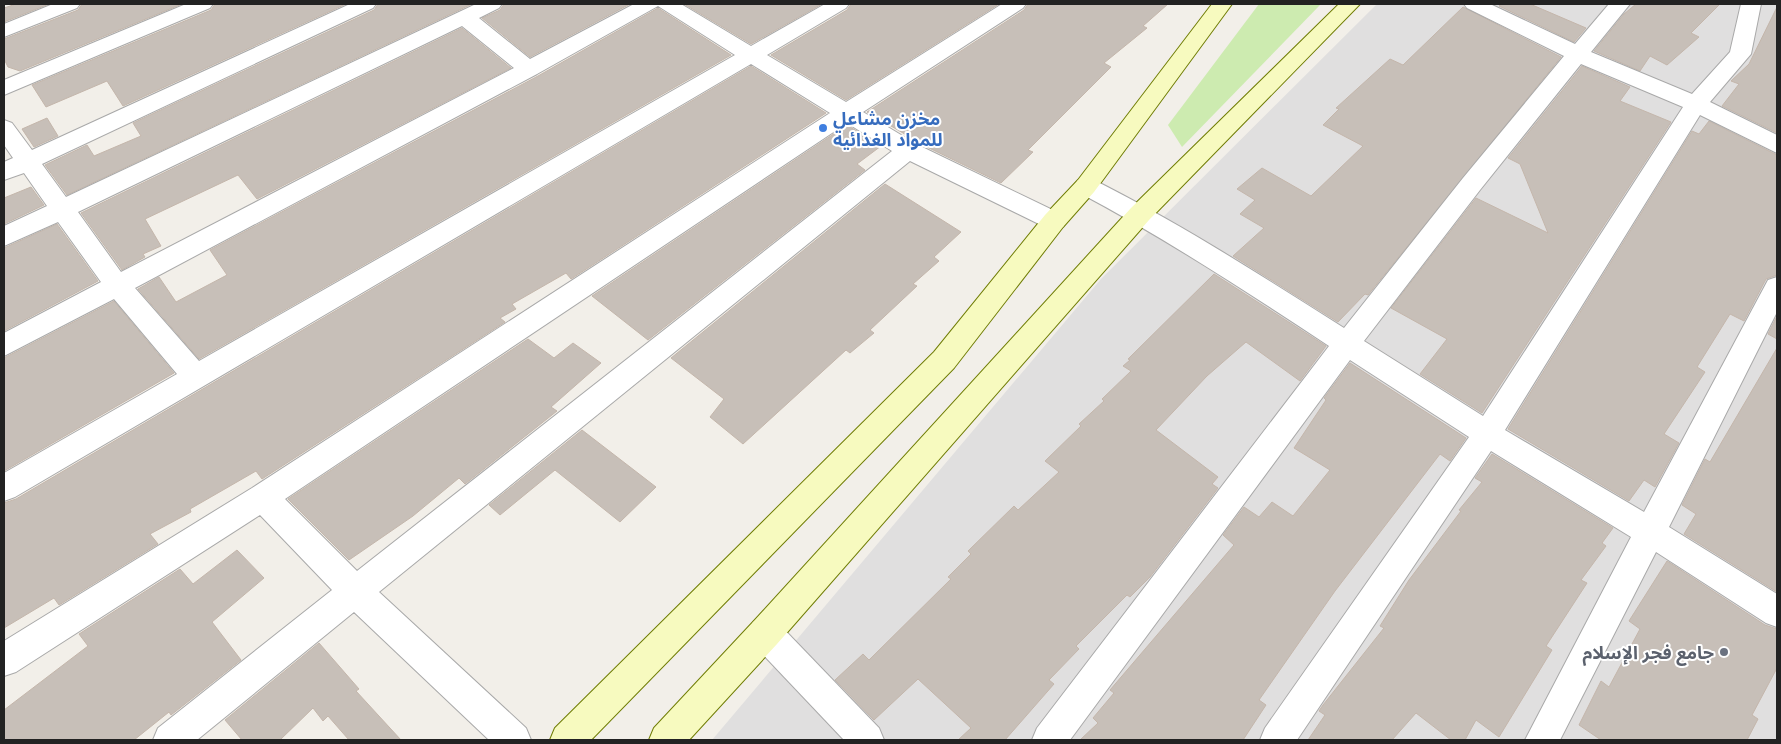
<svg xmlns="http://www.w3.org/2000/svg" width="1781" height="744" viewBox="0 0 1781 744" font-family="'Noto Sans','Noto Sans Arabic',sans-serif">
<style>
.residential{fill:#e0dfdf}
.grass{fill:#cdebb0}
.building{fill:#c7bfb8;stroke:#c4b6ab}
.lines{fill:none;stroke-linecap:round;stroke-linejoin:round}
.street-casing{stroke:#a9a9a9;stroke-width:2}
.secondary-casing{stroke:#707d05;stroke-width:2}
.street{fill:#fff;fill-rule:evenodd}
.secondary{fill:#f7fabf;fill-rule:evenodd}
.shop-dot{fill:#3f7fe0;stroke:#fff;stroke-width:2}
.worship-dot{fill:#6b7280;stroke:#fff;stroke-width:2}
.labels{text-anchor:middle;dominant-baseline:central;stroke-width:4;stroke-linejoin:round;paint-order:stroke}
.shop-label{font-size:18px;font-weight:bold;fill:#366cbe;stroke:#fff;text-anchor:start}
.worship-label{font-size:18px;font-weight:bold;fill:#5b616d;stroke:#fff;text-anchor:end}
</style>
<rect width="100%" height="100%" fill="#f2efe9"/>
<path class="residential" d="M1377 4H1777V740H712L1101 279Z"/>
<path class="grass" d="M1259 4H1321L1182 147 1168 125Z"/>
<g class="building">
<path d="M16 4H49L4 22V8Z"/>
<path d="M82 4H182L20 71 8 67 4 59V39L78 10Z"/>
<path d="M215 4H346L123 106 107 81 46 107 32 85 211 10Z"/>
<path d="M378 4H472L67 195 45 165 87 145 94 156 141 136 133 123 374 10Z"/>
<path d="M504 4H630L530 57 482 18 500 10Z"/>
<path d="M684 4H822L751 44Z"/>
<path d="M851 4H999L846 100 771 55 847 10Z"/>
<path d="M1028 4H1168L1143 26 1147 28 1104 63 1111 67 1028 150 1033 152 1001 183 927 147 867 112 1024 10Z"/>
<path d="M1502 4H1530L1586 28 1574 42 1499 6Z"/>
<path d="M1636 4H1720L1691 33 1699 37 1667 65 1650 56 1640 71 1594 51 1624 14Z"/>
<path d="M1463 7 1561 57 1368 295 1365 294 1338 322 1233 256 1264 228 1240 214 1255 200 1237 189 1262 168 1311 196 1363 146 1323 125 1339 109 1336 108 1390 59 1403 65Z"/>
<path d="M1777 7V133L1722 106 1739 84 1731 81 1749 64Z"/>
<path d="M658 8 731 55 199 359 138 289 159 277 176 302 227 275 210 250 538 76Z"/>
<path d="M462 28 511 68 257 199 238 175 145 219 161 246 143 254 145 257 122 270 81 213Z"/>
<path d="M751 66 826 113 571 279 566 273 512 304 516 309 500 318 505 322 262 479 256 471 190 509 191 512 150 534 158 544 59 605 54 598 4 628V503L16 499Z"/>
<path d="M1582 66 1630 87 1620 101 1671 122 1482 413 1420 374 1447 339 1391 308 1476 198 1548 233 1520 164 1508 158Z"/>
<path d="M47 118 58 136 34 147 22 129Z"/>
<path d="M1709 121 1777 155V275L1766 279 1744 321 1730 314 1697 367 1705 372 1664 434 1679 443 1655 487 1644 480 1629 501 1508 429 1692 131 1699 134Z"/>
<path d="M847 125 881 146 857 164 865 170 648 340 592 296Z"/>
<path d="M885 184 961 232 934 257 939 261 913 284 917 286 870 330 874 333 850 353 846 350 743 444 710 417 724 399 671 358Z"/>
<path d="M31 187 44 205 4 224V198Z"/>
<path d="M57 224 98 281 4 331V248Z"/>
<path d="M1214 274 1326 346 1300 381 1246 342 1207 376 1156 430 1218 477 1212 484 1218 488 1150 577 1130 597 1127 595 1076 646 1079 649 1049 680 1054 684 1005 740H958L971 728 918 679 874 720 835 680 863 654 869 660 951 579 948 577 971 554 968 551 1014 506 1018 510 1059 472 1045 461 1081 426 1079 424 1104 401 1102 399 1131 371 1123 366 1130 360 1128 359Z"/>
<path d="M114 301 174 373 4 471V358Z"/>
<path d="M1777 316V339L1768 334Z"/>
<path d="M528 339 554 358 573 343 601 363 551 407 557 411 465 484 459 478 413 516 349 560 288 499Z"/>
<path d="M1777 348V592L1684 534 1696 514 1682 505 1705 459 1710 462Z"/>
<path d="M1350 363 1466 438 1450 461 1440 454 1335 591 1259 700 1266 705 1243 740H1080L1098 723 1093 718 1114 693 1110 690 1234 545 1223 535 1244 507 1259 517 1272 502 1293 516 1330 470 1294 448 1326 400 1324 398Z"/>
<path d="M582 430 656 487 620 522 555 470 500 515 489 505Z"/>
<path d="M1492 454 1613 528 1602 543 1606 546 1581 580 1587 583 1546 646 1552 650 1499 737 1476 720 1465 740H1451L1416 713 1392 740H1308L1325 715 1319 711 1323 705 1384 628 1380 626 1409 580 1461 511 1459 510 1482 482 1475 478Z"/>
<path d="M237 550 264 578 212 622 241 660 171 715 169 712 134 740H4V710L88 646 79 634 180 569 193 584Z"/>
<path d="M1667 561 1765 625 1777 629V668L1752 715 1758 719 1747 740H1601L1579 725 1601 681 1609 687 1640 629 1629 621Z"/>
<path d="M319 643 359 689 356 691 401 740H349L328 716 323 721 313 708 280 740H242L225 720Z"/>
</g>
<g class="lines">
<g class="street-casing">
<g id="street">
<path d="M53 4H80L77 8 4 37V24Z"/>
<path d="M186 4H213L210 8 4 95V80Z"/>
<path d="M350 4H376L373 8 42 164 66 197 476 4H502L499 8 479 18 530 59 634 4H681L751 46 825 4H849L846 8 767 55 846 102 1002 4H1026L1023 8 863 112 916 144 1063 215 1066 221 1063 227 1054 230 1045 227 910 161 379 592 526 728 531 740H489L354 612 197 740H153L158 728 332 590 260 515 16 672 4 676V641L252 488 830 113 751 64 15 497 4 501V473L177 374 114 299 4 356V333L101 282 58 222 4 246V226L47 206 24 173 4 180V162L13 158 4 145V120L12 123 32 150ZM658 6 735 55 199 361 135 288 537 74ZM462 26 514 68 121 272 78 212ZM847 123 892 151 357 571 285 499Z"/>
<path d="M1464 4H1490L1575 44 1609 4H1630L1591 52 1692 94 1730 52 1741 4H1761L1751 54 1710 102 1777 135V153L1700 115 1505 430 1644 512 1768 280 1777 277V312L1669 527 1777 594V627L1766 623 1656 552 1560 740H1525L1631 537 1491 451 1297 740H1260L1265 728 1469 437 1350 360 1070 740H1032L1037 728 1329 346C1247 292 1165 238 1078 192L1074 186 1078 180 1086 177 1094 180C1181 224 1262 276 1344 328L1463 178 1564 56 1467 8ZM1581 64 1683 107 1483 416 1364 341 1480 190Z"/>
<path d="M765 617 777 622 879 728 884 740H844L753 644 749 633 753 622Z"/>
</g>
</g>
<g class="secondary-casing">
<g id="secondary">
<path d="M1212 4H1232L1094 192 1063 227 954 368 591 740H550L555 728 934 352 1045 215 1078 180Z"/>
<path d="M1339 4H1360L1149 220 777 644 689 740H649L654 728 753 622 1131 208Z"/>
</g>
</g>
<use href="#street" class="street"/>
<use href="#secondary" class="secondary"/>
</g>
<circle class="shop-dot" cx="823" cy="128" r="5"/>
<circle class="worship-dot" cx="1724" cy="652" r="5"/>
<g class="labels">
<g class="shop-label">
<text x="833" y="118">مخزن مشاعل<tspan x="833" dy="21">للمواد الغذائية</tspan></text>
</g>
<g class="worship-label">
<text x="1714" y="652">جامع فجر الإسلام</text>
</g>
</g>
<rect width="1781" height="744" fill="none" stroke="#222222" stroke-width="10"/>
</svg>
